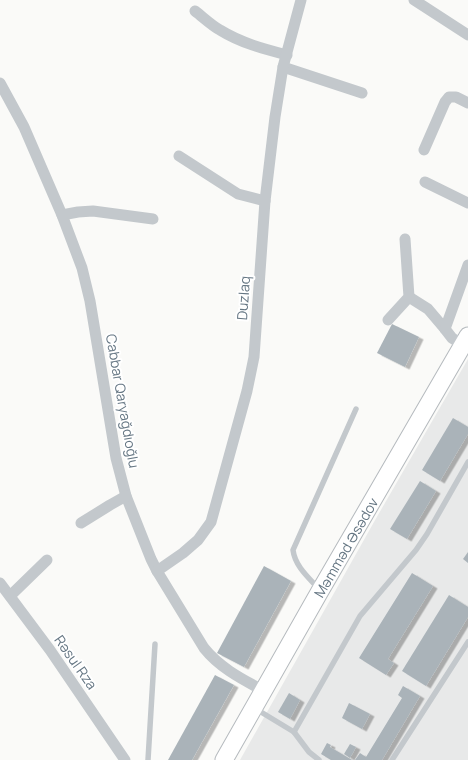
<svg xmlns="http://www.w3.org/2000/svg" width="468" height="760" viewBox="0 0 468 760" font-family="Manrope,sans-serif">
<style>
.built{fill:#e8e9e9}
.building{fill:#aab3b9;filter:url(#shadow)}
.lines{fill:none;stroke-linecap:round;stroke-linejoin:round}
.primary-casing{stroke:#b5babe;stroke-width:19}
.service{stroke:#c3c8cc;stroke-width:5.5}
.minor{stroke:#c3c8cc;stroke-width:11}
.primary{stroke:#fff;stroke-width:17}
.labels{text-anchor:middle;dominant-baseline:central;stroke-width:4;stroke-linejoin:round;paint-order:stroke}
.street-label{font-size:14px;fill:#657683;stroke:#fff}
</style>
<defs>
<filter id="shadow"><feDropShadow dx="4.5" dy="2.5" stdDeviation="0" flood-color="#0004"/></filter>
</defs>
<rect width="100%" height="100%" fill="#fafaf8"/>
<path class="built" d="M468 359V760H240L374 522Z"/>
<g class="building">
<path d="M392 324 419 337 405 367 377 353Z"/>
<path d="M453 418 468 427V434L440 481 422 470Z"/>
<path d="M420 481 436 491 407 539 390 529Z"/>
<path d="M468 552V563L463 559Z"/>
<path d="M264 566 291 581 244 667 217 653Z"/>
<path d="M412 573 433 586 388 659 394 663 386 675 359 658Z"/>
<path d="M449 595 468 607V617L426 686 402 671Z"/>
<path d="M215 675 234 685 192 760H168Z"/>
<path d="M403 686 420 696 382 760H355L360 753 366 757 402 698 398 695Z"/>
<path d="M289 693 300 700 290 719 278 712Z"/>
<path d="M349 703 370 714 362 729 342 718Z"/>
<path d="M327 743 331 745 330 747 352 760H331L321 754Z"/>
<path d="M350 744 356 747 350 758 344 754Z"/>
</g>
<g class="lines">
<g class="primary-casing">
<g id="primary">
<path id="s1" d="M224 760 320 591 468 336"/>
</g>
</g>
<g class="service">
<path d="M319 589C308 577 295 566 293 550L356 409"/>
<path d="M256 709 294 732 309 752 319 760"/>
<path d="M294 732 360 616 416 550 427 534 468 462"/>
<path d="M148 760 155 644"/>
<path d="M392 760 468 642"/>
</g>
<g class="minor">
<path d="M414 0 468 35"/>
<path d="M195 11C203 17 211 25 220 30 241 43 264 49 287 55"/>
<path d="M283 67 362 93"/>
<path d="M0 83 24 127 62 215 82 268 90 301 116 458 126 496 151 559 157 571 204 648C220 668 242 679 264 691"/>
<path d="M424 150 445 102 449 97H456L468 103"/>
<path d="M179 156 238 194 265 201"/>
<path d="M425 182 468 203"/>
<path d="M62 215 78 212 93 211 153 219"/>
<path d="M409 297 428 309 445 329"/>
<path d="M388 320 409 297 405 239"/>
<path d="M463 345 452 338 445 329 468 265"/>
<path d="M81 523 110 505 126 496"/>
<path d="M157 571 183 553 198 540 211 522 247 391 254 357 265 201 275 117 283 67 301 0"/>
<path d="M0 583 50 650 125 760"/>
<path d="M10 596 47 560"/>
</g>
<use href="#primary" class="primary"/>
</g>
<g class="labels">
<g class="street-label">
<text transform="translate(243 298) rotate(-86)">Duzlaq</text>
<text transform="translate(123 401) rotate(80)">Cabbar Qaryağdıoğlu</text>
<text stroke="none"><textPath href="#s1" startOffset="245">Məmməd Əsədov</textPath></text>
<text transform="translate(76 662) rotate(55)">Rəsul Rza</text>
</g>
</g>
</svg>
